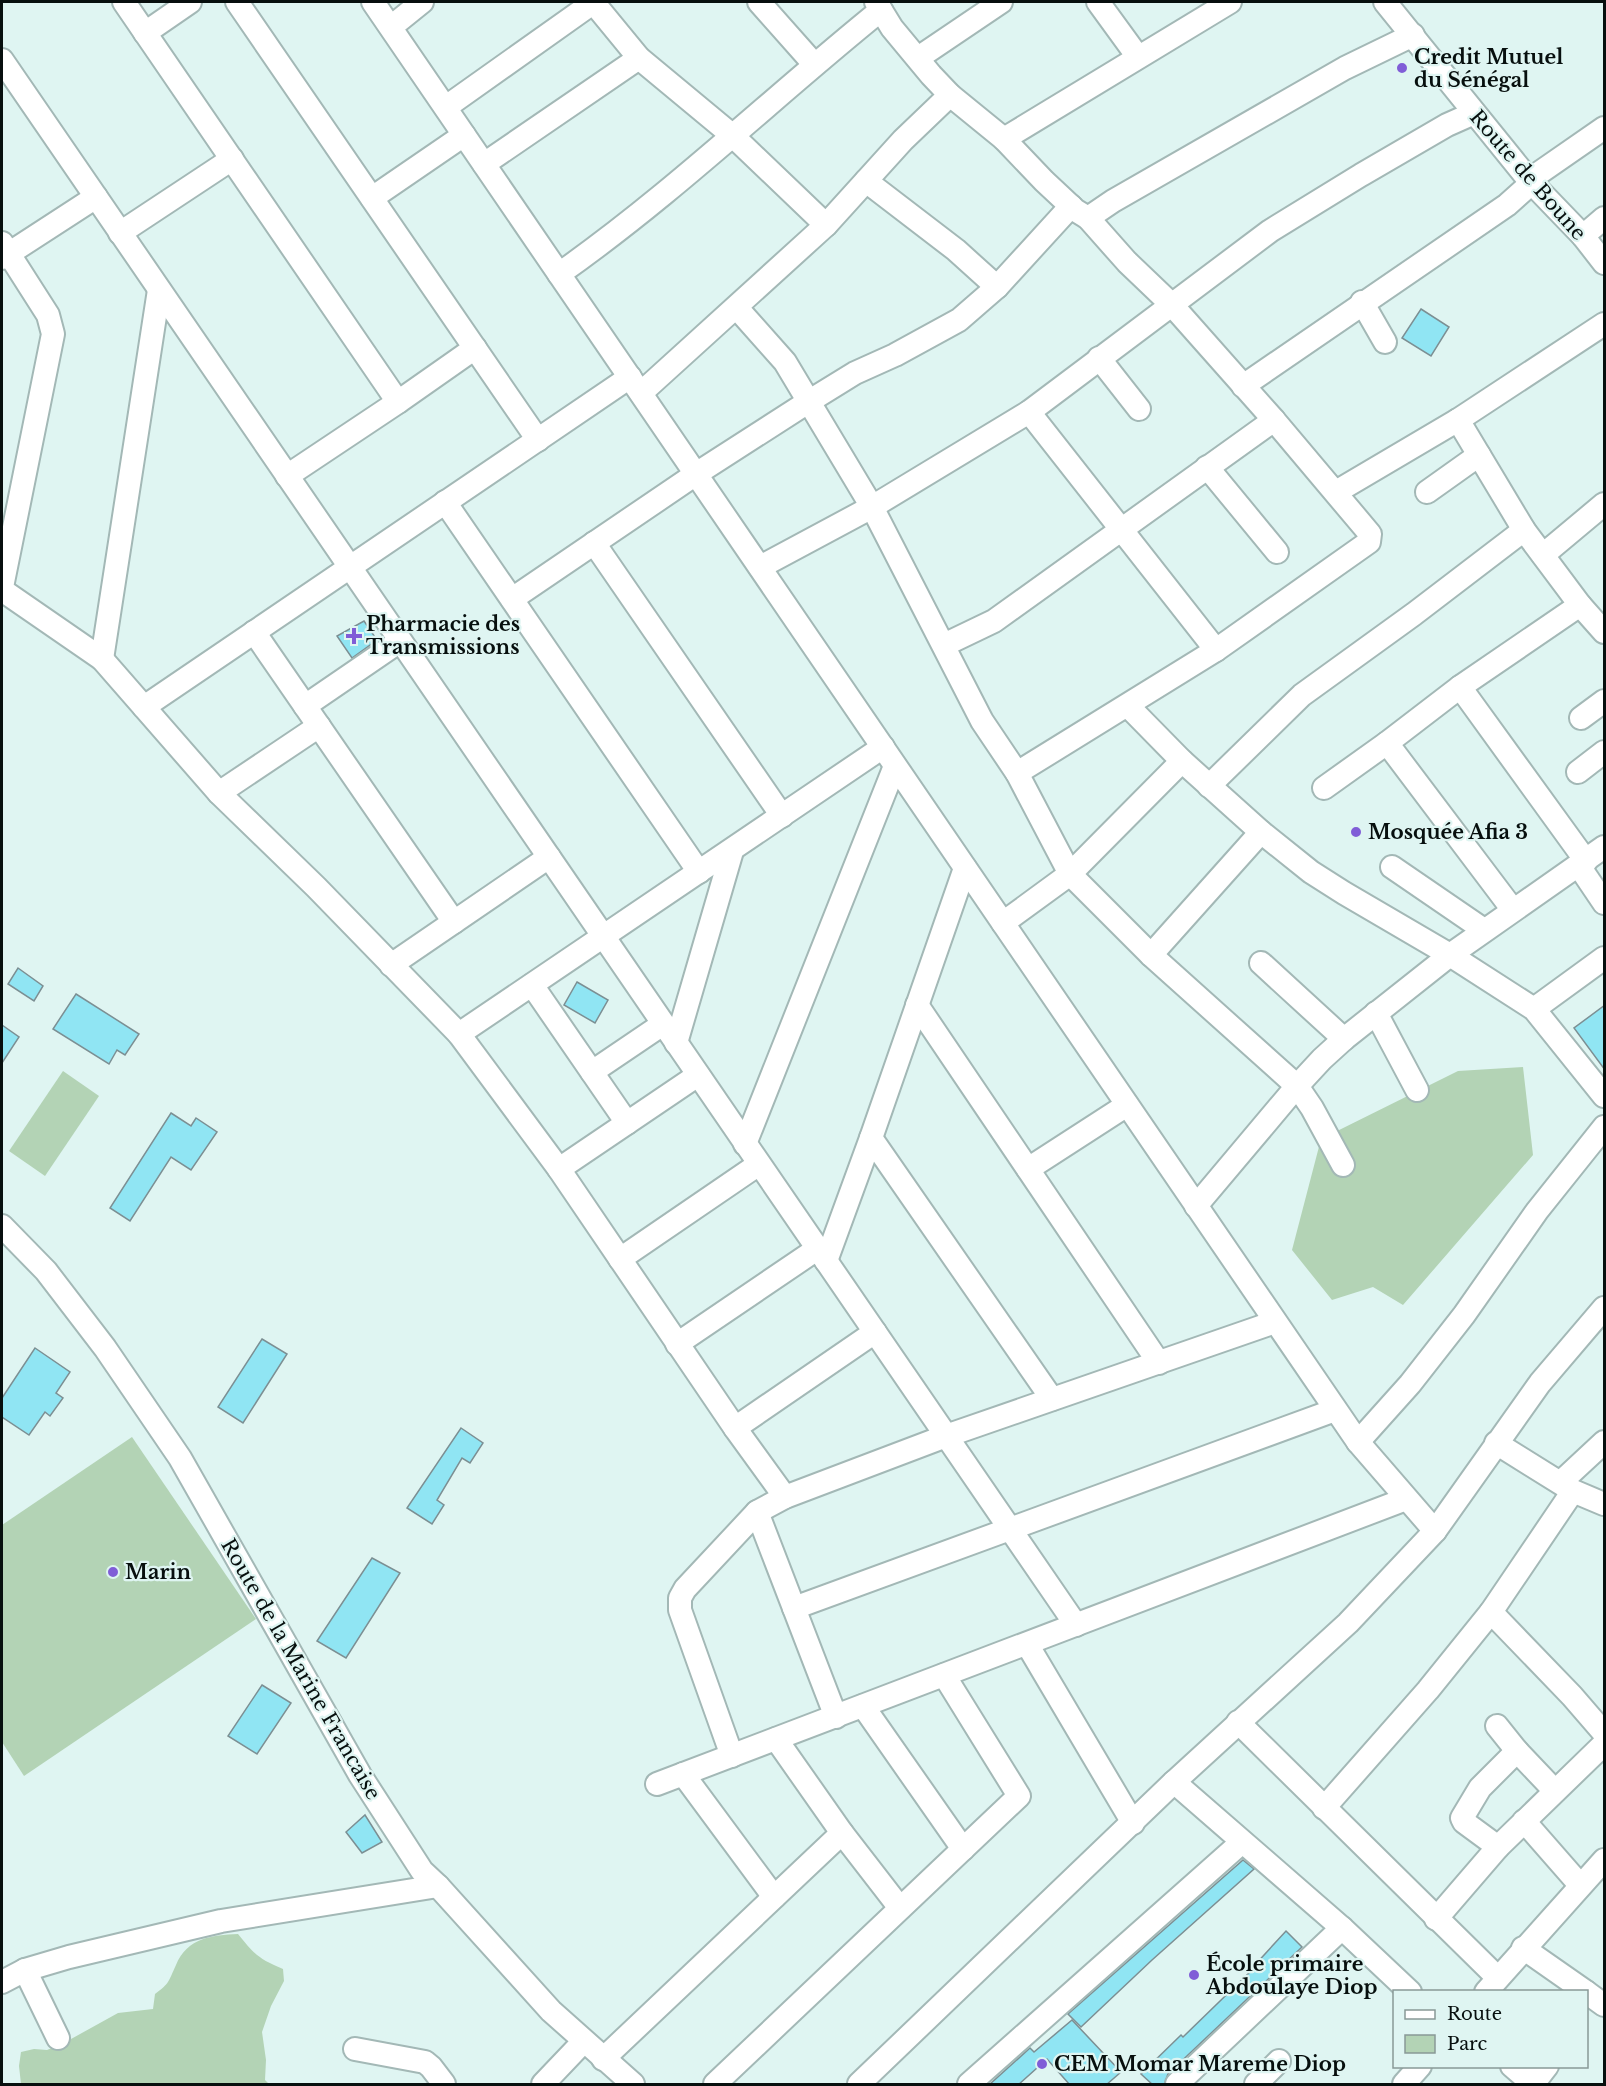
<svg xmlns="http://www.w3.org/2000/svg" width="1606" height="2086" viewBox="0 0 1606 2086" font-family="'Libre Baskerville',serif">
<style>
.green{fill:#b3d3b5}
.building{fill:#90e5f3;stroke:#7c8f93;stroke-width:1.5}
.lines{fill:none;stroke-linecap:round;stroke-linejoin:round}
.minor-casing{stroke:#a3b8b6;stroke-width:26}
.minor{stroke:#fff;stroke-width:22}
.poi-dot{fill:#805dd7;stroke:#dff5f2;stroke-width:2}
.labels{text-anchor:middle;dominant-baseline:central;stroke-width:4.5;stroke-linejoin:round;paint-order:stroke}
.poi-label{font-size:20px;font-weight:bold;fill:#070f0e;stroke:#dff5f2;text-anchor:start}
.street-label{font-size:20px;fill:#070f0e;stroke:#dff5f2}
</style>
<rect width="100%" height="100%" fill="#dff5f2"/>
<g class="green">
<path d="M1523 1067 1533 1155 1403 1305 1373 1287 1332 1300 1292 1250 1321 1139 1458 1071Z"/>
<path d="M63 1071 99 1096 45 1176 9 1151Z"/>
<path d="M132 1437 256 1619 24 1776 2 1742V1525Z"/>
<path d="M238 1934C254 1954 259 1959 283 1969L284 1981 271 2006 262 2032 266 2060 265 2080 269 2084H21L19 2066 21 2052 34 2049 47 2050 62 2044 118 2013 153 2009 155 1994C170 1983 168 1982 176 1965 187 1938 212 1935 238 1934Z"/>
</g>
<g class="building">
<path d="M1421 309 1449 327 1431 356 1402 338Z"/>
<path d="M364 621 377 640 352 658 337 636Z"/>
<path d="M18 968 43 986 34 1001 8 984Z"/>
<path d="M577 982 608 1000 595 1023 564 1005Z"/>
<path d="M76 994 139 1034 125 1055 117 1050 109 1064 53 1029Z"/>
<path d="M1605 1005V1070L1574 1028Z"/>
<path d="M2 1025 19 1037 2 1063Z"/>
<path d="M171 1113 191 1126 196 1118 217 1132 191 1170 171 1157 130 1221 110 1208Z"/>
<path d="M262 1339 287 1354 243 1423 218 1407Z"/>
<path d="M35 1348 70 1372 56 1393 63 1398 50 1416 45 1412 29 1435 2 1417V1398Z"/>
<path d="M461 1428 483 1443 470 1463 462 1458 437 1500 444 1505 432 1524 407 1508Z"/>
<path d="M372 1558 400 1573 346 1658 317 1641Z"/>
<path d="M262 1685 291 1703 257 1754 228 1736Z"/>
<path d="M365 1815 382 1842 362 1853 346 1832Z"/>
<path d="M1243 1860 1254 1869 1152 1960 1081 2027 1068 2014Z"/>
<path d="M1286 1931 1302 1947 1168 2074 1164 2085H1153L1141 2074 1181 2035 1183 2037 1254 1968 1253 1967Z"/>
<path d="M1072 2020 1121 2072 1106 2085H1070L1047 2059 1018 2085H989L1030 2048 1034 2052Z"/>
</g>
<g class="lines">
<g class="minor-casing">
<g id="minor">
<path d="M124 2 398 402"/>
<path d="M237 2 538 440"/>
<path d="M373 2 1358 1442 1435 1531"/>
<path d="M593 2 639 58 733 136 826 225"/>
<path d="M759 2 814 64"/>
<path d="M876 2 892 28 931 75 950 95 1004 139 1044 181 1075 210 1088 218 1127 262 1172 305 1274 420 1370 534 1369 542 1216 650 1017 773"/>
<path d="M1098 2 1138 57"/>
<path d="M1385 2 1529 180 1583 236 1604 263"/>
<path d="M391 27 422 2"/>
<path d="M145 33 190 2"/>
<path d="M918 58 1001 2"/>
<path d="M2 60 1076 1625"/>
<path d="M446 107 594 2"/>
<path d="M1004 139 1230 2"/>
<path d="M484 164 639 58"/>
<path d="M866 181 956 250 997 287"/>
<path d="M372 198 464 135"/>
<path d="M1088 218 1113 201 1345 68 1413 35"/>
<path d="M120 233 232 159"/>
<path d="M1583 236 1604 218"/>
<path d="M2 243 48 315 53 334 2 587"/>
<path d="M2 258 96 197"/>
<path d="M559 274C673 194 773 97 881 10"/>
<path d="M1362 302 1385 342"/>
<path d="M737 308 785 362 872 507 982 721 1017 773 1070 874 1151 955 1297 1086 1312 1108 1343 1165"/>
<path d="M1099 358 1139 409"/>
<path d="M1243 386 1507 205 1526 188 1529 180 1604 128"/>
<path d="M641 393 826 225 903 140 950 95"/>
<path d="M1029 412 1216 650"/>
<path d="M1458 420 1524 530 1580 605 1604 632"/>
<path d="M1207 467 1277 552"/>
<path d="M287 476 398 402 475 348"/>
<path d="M1336 492 1458 420 1604 324"/>
<path d="M1427 492 1479 455"/>
<path d="M445 502 699 872"/>
<path d="M594 543 782 816"/>
<path d="M1543 555 1604 504"/>
<path d="M760 567 872 507 1029 412 1270 231 1361 175 1447 125 1474 113"/>
<path d="M2 590 102 659 219 793 316 887 459 1034 559 1169 735 1428 785 1497"/>
<path d="M512 599 696 474 808 402 855 373 895 355 959 320 997 287 1071 206"/>
<path d="M254 632 454 922"/>
<path d="M944 645 994 621 1274 420"/>
<path d="M102 659 159 290"/>
<path d="M1460 687 1586 861"/>
<path d="M305 706 400 641"/>
<path d="M1128 706 1182 761 1261 832 1311 872 1344 893 1450 955 1534 1009 1604 1096"/>
<path d="M144 707 630 377"/>
<path d="M1581 718 1604 701"/>
<path d="M1578 772 1604 752"/>
<path d="M1209 786 1302 695 1414 614 1524 530"/>
<path d="M1324 788 1387 743"/>
<path d="M219 793 319 726"/>
<path d="M1579 866 1604 903"/>
<path d="M1392 867 1484 930"/>
<path d="M1513 910 1387 743 1460 687 1580 605"/>
<path d="M1003 923 1070 874 1182 761"/>
<path d="M1151 955 1261 832"/>
<path d="M1261 963 1344 1039"/>
<path d="M391 965 549 857"/>
<path d="M532 985 627 1123"/>
<path d="M917 1005 1159 1363"/>
<path d="M1534 1009 1604 958"/>
<path d="M1376 1013 1417 1090"/>
<path d="M459 1034 883 747"/>
<path d="M676 1043 732 851"/>
<path d="M592 1072 663 1024"/>
<path d="M871 1138 1052 1399"/>
<path d="M745 1144 895 766"/>
<path d="M559 1169 698 1075"/>
<path d="M1028 1169 1127 1105"/>
<path d="M1196 1206 1297 1086 1322 1059 1344 1039 1450 955 1604 847"/>
<path d="M2 1226 46 1271 105 1348 180 1458 360 1775 422 1871 438 1886 551 2011 633 2084"/>
<path d="M620 1259 759 1164"/>
<path d="M826 1261 871 1138 965 868"/>
<path d="M677 1344 817 1249"/>
<path d="M735 1428 875 1332"/>
<path d="M1358 1442 1410 1384 1464 1315 1537 1211 1604 1127"/>
<path d="M1496 1443 1573 1491 1604 1504"/>
<path d="M1561 1482 1604 1442"/>
<path d="M757 1512 836 1717"/>
<path d="M794 1608 1335 1410"/>
<path d="M1491 1612 1572 1696 1604 1733"/>
<path d="M1027 1644 1133 1823"/>
<path d="M863 1706 963 1849"/>
<path d="M1238 1722 1498 1978"/>
<path d="M1497 1726 1517 1751 1555 1791"/>
<path d="M776 1739 842 1833 900 1908"/>
<path d="M732 1756 680 1610V1598L685 1589 757 1512 785 1497 946 1436 1275 1322"/>
<path d="M683 1774 774 1897"/>
<path d="M1174 1782 1342 1928 1410 1992"/>
<path d="M657 1784 1406 1499"/>
<path d="M1324 1808 1428 1690 1491 1612 1573 1491"/>
<path d="M1524 1821 1580 1885"/>
<path d="M1498 1847 1464 1822 1462 1818 1480 1788 1517 1751"/>
<path d="M1436 1919 1498 1847 1604 1744"/>
<path d="M1523 1948 1586 1992"/>
<path d="M25 1970 58 2038"/>
<path d="M2 1982 25 1970 69 1957 221 1921 438 1886"/>
<path d="M1486 1992 1604 1860"/>
<path d="M1586 1992 1604 2005"/>
<path d="M355 2049 425 2062 431 2067 444 2084"/>
<path d="M603 2059 842 1833"/>
<path d="M1512 2066 1533 2084"/>
<path d="M543 2084 583 2042"/>
<path d="M715 2084 1019 1796 944 1675"/>
<path d="M859 2084 1174 1782 1348 1623 1435 1531 1540 1383 1604 1308"/>
<path d="M969 2084 1242 1842"/>
<path d="M1177 2084 1342 1928"/>
<path d="M1256 2084 1279 2061"/>
<path d="M1404 2084 1420 2066"/>
<path d="M1533 2084 1547 2066"/>
</g>
</g>
<use href="#minor" class="minor"/>
</g>
<g class="poi-dot">
<circle cx="1402" cy="68" r="6"/>
<path d="M351 627h6v6h6v6h-6v6h-6v-6h-6v-6h6z"/>
<circle cx="1356" cy="832" r="6"/>
<circle cx="113" cy="1572" r="6"/>
<circle cx="1194" cy="1975" r="6"/>
<circle cx="1042" cy="2064" r="6"/>
</g>
<g class="labels">
<g class="poi-label">
<text x="1414" y="57">Credit Mutuel<tspan x="1414" dy="23">du Sénégal</tspan></text>
<text x="366" y="624">Pharmacie des<tspan x="366" dy="23">Transmissions</tspan></text>
<text x="1368" y="832">Mosquée Afia 3</text>
<text x="125" y="1572">Marin</text>
<text x="1206" y="1964">École primaire<tspan x="1206" dy="23">Abdoulaye Diop</tspan></text>
<text x="1054" y="2064">CEM Momar Mareme Diop</text>
</g>
<g class="street-label">
<text transform="translate(1528 175) rotate(49)">Route de Boune</text>
<text transform="translate(301 1669) rotate(60)">Route de la Marine Francaise</text>
</g>
</g>
<rect width="1606" height="2086" fill="none" stroke="#070f0e" stroke-width="6"/>
<rect x="1393" y="1990" width="195" height="78" fill="#dff5f2" stroke="#899997" stroke-width="1.5"/>
<rect x="1405" y="2010" width="30" height="9" fill="#ffffff" stroke="#899997" stroke-width="1.5"/>
<text x="1447" y="2020" font-size="18" fill="#070f0e">Route</text>
<rect x="1405" y="2035" width="30" height="18" fill="#b3d3b5" stroke="#899997" stroke-width="1.5"/>
<text x="1447" y="2050" font-size="18" fill="#070f0e">Parc</text>
</svg>
